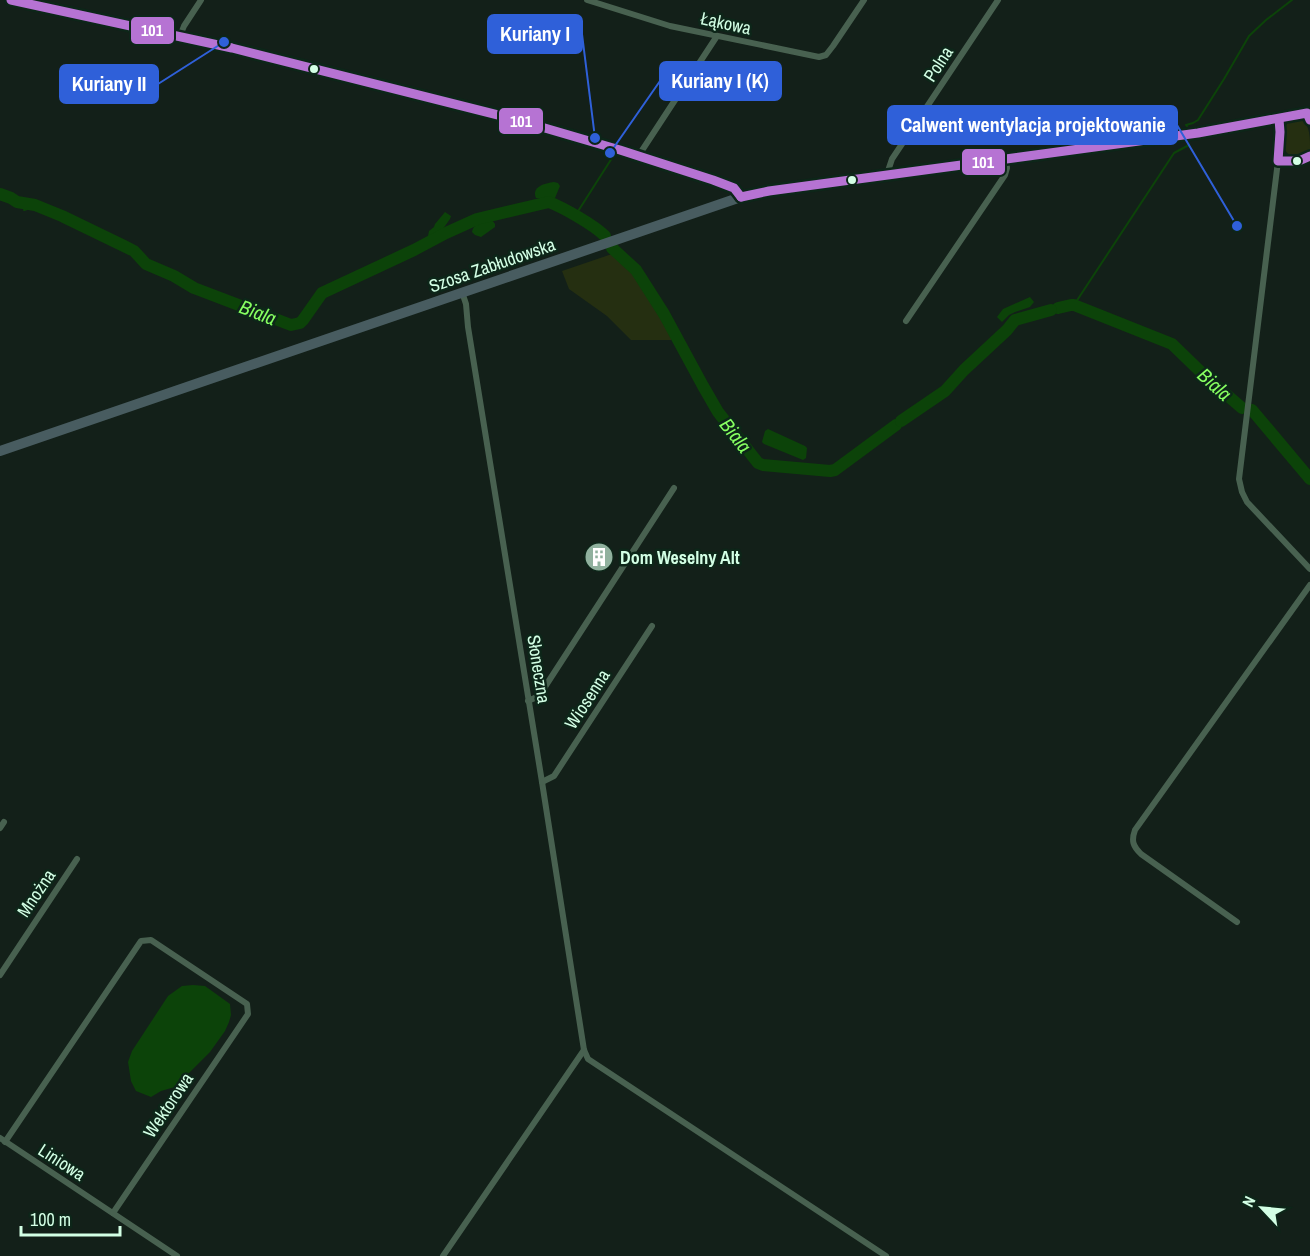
<svg xmlns="http://www.w3.org/2000/svg" width="1310" height="1256" viewBox="0 0 1310 1256" font-family="'Archivo Narrow',sans-serif">
<style>
.green{fill:#252f11}
.water{fill:#0c4309}
.lines{fill:none;stroke-linecap:round;stroke-linejoin:round}
.stream{stroke:#0c4309;stroke-width:2}
.river{stroke:#0c4309;stroke-width:12}
.street{stroke:#486150;stroke-width:6}
.highway{stroke:#485c60;stroke-width:10}
.bus-1-casing{stroke:#0d2619;stroke-width:14}
.bus-1{stroke:#b673d3;stroke-width:9}
.bus-dot{fill:#d3ffe5;stroke:#0d2619;stroke-width:2}
.labels{text-anchor:middle;dominant-baseline:central;stroke-width:5;stroke-linejoin:round;paint-order:stroke}
.street-label{font-size:18px;fill:#d3ffe5;stroke:#0d2619}
.poi-label{font-size:18px;font-weight:bold;fill:#d3ffe5;stroke:#0d2619;text-anchor:start}
.water-label{font-size:20px;font-style:italic;fill:#87ff61;stroke:#0d2619}
.leader{fill:none;stroke:#2f60d9;stroke-width:2}
.callout-dot{fill:#2f60d9;stroke:#0d2619;stroke-width:2}
.callout{fill:#2f60d9;stroke:#2f60d9;stroke-width:2}
.callout-label{font-size:20px;text-anchor:middle;font-weight:bold;fill:#fff}
.line-badge{stroke:#0d2619;stroke-width:2}
.badge-label{font-size:16px;text-anchor:middle;font-weight:bold;fill:#fff}
</style>
<rect width="100%" height="100%" fill="#132019"/>
<g class="green">
<path d="M1302 119C1310 126 1310 138 1310 149L1305 155C1281 163 1278 137 1288 122Z"/>
<path d="M612 254 631 268 658 308 672 340H631L607 316 569 289 562 271Z"/>
</g>
<g class="water">
<path d="M554 182 558 183 560 186 555 198 549 199 536 198C531 187 545 183 554 182Z"/>
<path d="M445 212 451 216 450 219 440 233 430 238 428 236 429 231 434 227 435 224Z"/>
<path d="M492 220 495 224V227L481 237 475 235 472 232C474 222 484 222 492 220Z"/>
<path d="M1030 297 1034 302 1030 307 1015 312 1009 315 1002 322 997 317 1003 309Z"/>
<path d="M768 429 805 446 807 448 806 458 803 460 764 444 762 442 765 431Z"/>
<path d="M193 985 205 986 230 1004 231 1015 229 1022 225 1031 210 1052 175 1087 161 1091 151 1097 136 1091 131 1081 128 1062 132 1051 168 996 182 986Z"/>
</g>
<g class="lines">
<g class="stream">
<path d="M1187 126 1186 125 1193 123 1198 120 1224 79 1249 36 1266 20 1292 0"/>
<path d="M24 210 37 206"/>
<path d="M575 216 612 158"/>
<path d="M1074 305 1174 153 1189 145V144"/>
</g>
<g class="river">
<path d="M0 194 11 198 17 202 35 205 62 216 126 247 134 251 146 264 174 276 194 288 291 325 300 323 303 320 322 293 414 250 446 233 477 219 549 202C564 208 594 225 605 236"/>
<path d="M612 248 636 270 664 314 703 386 718 412 758 463 763 465 830 471 835 470 896 425"/>
<path d="M1058 308 1071 305H1074L1172 344 1206 377 1242 408"/>
<path d="M1252 410 1310 479"/>
<path d="M901 421 945 391 964 370 1007 330 1015 320 1051 310"/>
</g>
<g class="street">
<path d="M11 0 232 48 514 119 620 150 713 180 734 188 741 197"/>
<path d="M587 0 670 26 819 57 826 55 833 46 864 0"/>
<path d="M180 36 184 26 201 0"/>
<path d="M1279 119 1280 132 1278 161 1239 479 1242 492 1247 502 1310 569"/>
<path d="M639 155 717 36"/>
<path d="M889 175 888 171 892 159 998 0"/>
<path d="M462 292 466 304 468 327 542 782 584 1050 588 1059 886 1256"/>
<path d="M906 321 1005 175 1007 168 1006 159"/>
<path d="M528 701 539 696 674 488"/>
<path d="M542 782 554 776 652 626"/>
<path d="M0 828 4 822"/>
<path d="M1237 922 1141 854C1133 846 1131 841 1135 830L1310 585"/>
<path d="M0 975 77 859"/>
<path d="M0 1138 177 1256"/>
<path d="M5 1142 141 941 151 940 247 1004 248 1014 113 1213"/>
<path d="M443 1256 584 1050"/>
</g>
<path class="highway" d="M0 451 741 197 769 191 1198 133 1310 113"/>
<g class="bus-1-casing">
<g id="bus-1">
<path d="M11 0 232 48 514 119 620 150 713 180 734 188 741 197"/>
<path d="M1279 119 1280 132 1278 161H1299L1310 156"/>
<path d="M741 197 769 191 1198 133 1307 113 1310 120"/>
</g>
</g>
<use href="#bus-1" class="bus-1"/>
</g>
<defs>
<g id="building-disc" transform="scale(1.5)"><circle r="9.5" fill="#90b19e" stroke="#0d2619"/><path d="M-4-6H4V6H1V3H-1V6H-4ZM-2.5-4.3h1.7v1.8h-1.7ZM.8-4.3h1.7v1.8H.8ZM-2.5-1h1.7V.8h-1.7ZM.8-1h1.7V.8H.8Z" fill="#fff"/></g>
</defs>
<g fill-rule="evenodd">
<use href="#building-disc" x="599" y="557"/>
</g>
<g class="bus-dot">
<circle cx="314" cy="69" r="5"/>
<circle cx="1297" cy="161" r="5"/>
<circle cx="852" cy="180" r="5"/>
</g>
<g class="labels">
<g class="street-label">
<text transform="translate(726 23) rotate(12)">Łąkowa</text>
<text transform="translate(938 64) rotate(-57)">Polna</text>
<text transform="translate(492 265) rotate(-19)">Szosa Zabłudowska</text>
<text transform="translate(539 669) rotate(81)">Słoneczna</text>
<text transform="translate(587 699) rotate(-57)">Wiosenna</text>
<text transform="translate(36 893) rotate(-56)">Mnożna</text>
<text transform="translate(168 1105) rotate(-56)">Wektorowa</text>
<text transform="translate(62 1162) rotate(33)">Liniowa</text>
</g>
<g class="poi-label">
<text x="620" y="557">Dom Weselny Alt</text>
</g>
<g class="water-label">
<text transform="translate(258 312) rotate(21)">Biala</text>
<text transform="translate(1215 384) rotate(42)">Biala</text>
<text transform="translate(736 435) rotate(52)">Biala</text>
</g>
</g>
<path class="leader" d="M595 138L582 34M610 153L660 81M224 42L158 84M1237 226L1177 125"/>
<g class="callout-dot">
<circle cx="595" cy="138" r="6"/>
<circle cx="610" cy="153" r="6"/>
<circle cx="224" cy="42" r="6"/>
<circle cx="1237" cy="226" r="6"/>
</g>
<g class="callout">
<rect x="488" y="15" width="94" height="38" rx="6"/>
<rect x="660" y="62" width="121" height="38" rx="6"/>
<rect x="60" y="65" width="98" height="38" rx="6"/>
<rect x="888" y="106" width="289" height="38" rx="6"/>
</g>
<g class="callout-label">
<text x="535" y="41">Kuriany I</text>
<text x="720" y="88">Kuriany I (K)</text>
<text x="109" y="91">Kuriany II</text>
<text x="1033" y="132">Calwent wentylacja projektowanie</text>
</g>
<g class="line-badge">
<rect x="130" y="16" width="45" height="29" rx="6" fill="#b673d3"/>
<rect x="498" y="107" width="46" height="28" rx="6" fill="#b673d3"/>
<rect x="961" y="148" width="45" height="28" rx="6" fill="#b673d3"/>
</g>
<g class="badge-label">
<text x="152" y="36">101</text>
<text x="521" y="127">101</text>
<text x="983" y="168">101</text>
</g>
<g transform="translate(1262 1208) rotate(296)" stroke="#0d2619" stroke-width="4.5" paint-order="stroke">
<path d="M0-4.5L10 22L0 15L-10 22Z" fill="#d3ffe5"/>
<text y="-9" font-size="16" font-weight="bold" text-anchor="middle" fill="#d3ffe5">N</text>
</g>
<path d="M21 1226v9h99v-9" fill="none" stroke="#d3ffe5" stroke-width="3"/>
<text x="30" y="1226" font-size="18" fill="#d3ffe5" stroke="#0d2619" stroke-width="4.5" paint-order="stroke">100 m</text>
</svg>
